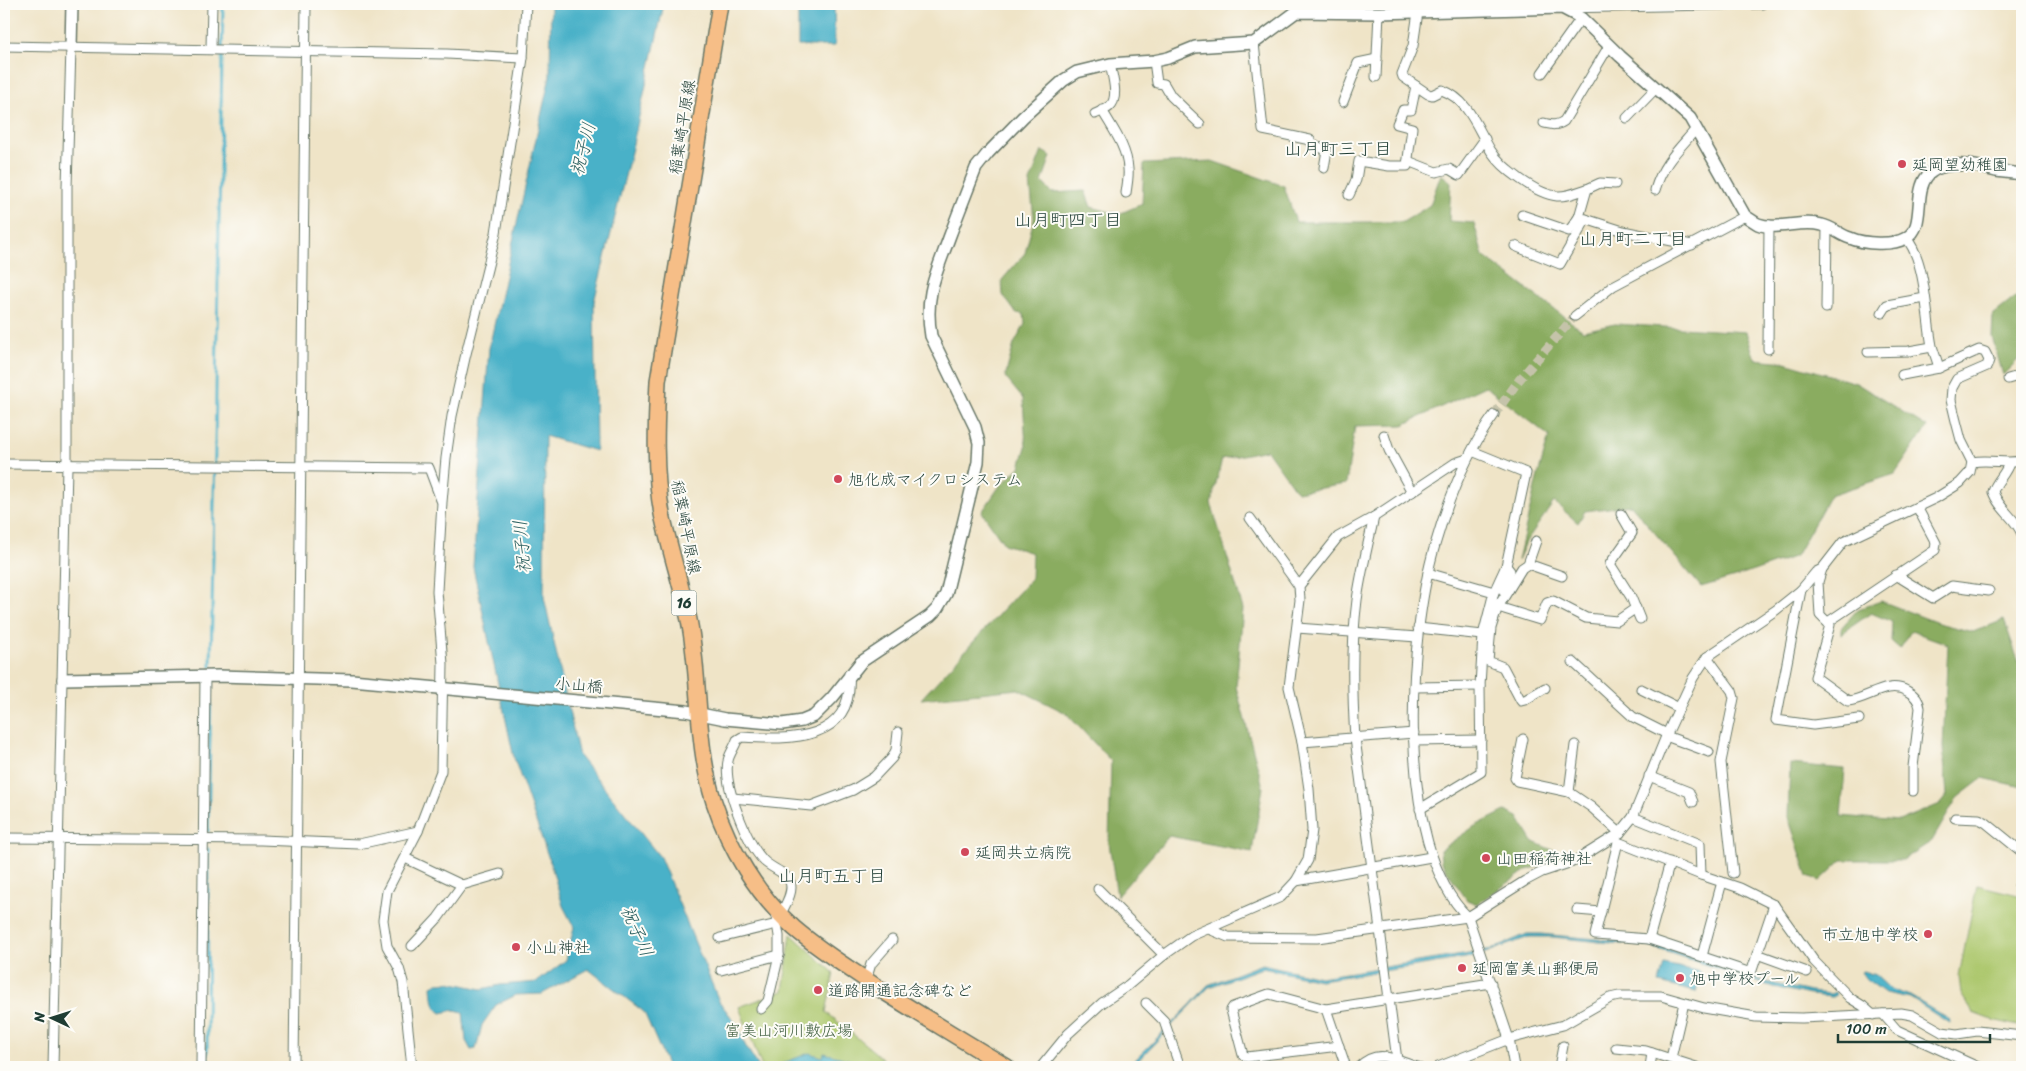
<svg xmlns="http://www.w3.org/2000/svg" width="2026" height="1071" viewBox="0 0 2026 1071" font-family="Sriracha,'Klee One',sans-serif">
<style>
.green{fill:#adc86e;stroke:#668251}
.forest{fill:#8aac61;stroke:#54744a}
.water{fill:#4ab1c8;stroke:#34777e}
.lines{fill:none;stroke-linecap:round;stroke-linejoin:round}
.stream{stroke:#4ab1c8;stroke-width:3}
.minor-tunnel{stroke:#c5c3aa;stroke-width:9;stroke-dasharray:9 4.5;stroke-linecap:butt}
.minor-casing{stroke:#687767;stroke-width:11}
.tertiary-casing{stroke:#687767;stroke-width:14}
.primary-casing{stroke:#687767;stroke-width:18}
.minor{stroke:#fff;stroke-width:9}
.tertiary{stroke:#fff;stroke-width:11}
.primary{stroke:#f6be87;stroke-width:15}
.poi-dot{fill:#d1495b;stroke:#fdfcf7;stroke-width:2}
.labels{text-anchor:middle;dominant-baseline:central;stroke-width:4;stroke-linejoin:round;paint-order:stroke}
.shield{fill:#fdfcf7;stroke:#62766e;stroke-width:1}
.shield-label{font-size:15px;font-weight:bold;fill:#1f3d34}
.street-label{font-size:16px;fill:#1f3d34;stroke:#fdfcf7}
.poi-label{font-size:16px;fill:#1f3d34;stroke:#fdfcf7;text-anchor:start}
.park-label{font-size:16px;fill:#426042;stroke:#fdfcf7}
.water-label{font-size:18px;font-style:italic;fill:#2c6060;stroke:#fdfcf7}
.neighbourhood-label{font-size:18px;fill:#1f3d34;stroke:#fdfcf7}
</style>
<rect width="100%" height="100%" fill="#fdfcf7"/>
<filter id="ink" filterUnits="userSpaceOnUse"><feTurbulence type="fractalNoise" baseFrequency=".02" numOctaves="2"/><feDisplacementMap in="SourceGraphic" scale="10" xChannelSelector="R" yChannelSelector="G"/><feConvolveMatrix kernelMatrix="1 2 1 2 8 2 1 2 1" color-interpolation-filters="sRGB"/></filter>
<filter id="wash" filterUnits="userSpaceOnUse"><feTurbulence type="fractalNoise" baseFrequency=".0096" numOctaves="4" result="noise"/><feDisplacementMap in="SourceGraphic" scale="20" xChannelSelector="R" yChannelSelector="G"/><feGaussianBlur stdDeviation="1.12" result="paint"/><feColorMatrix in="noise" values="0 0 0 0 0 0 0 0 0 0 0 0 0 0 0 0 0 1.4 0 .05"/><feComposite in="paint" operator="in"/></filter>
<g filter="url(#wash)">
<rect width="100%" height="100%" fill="#efe4c7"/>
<g class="green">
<path d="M1977 885 2022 896V1027L1989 1019 1973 1013 1961 994 1959 976Z"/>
<path d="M791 934 834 973 826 1012 883 1059 890 1067H762L739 1007 783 991Z"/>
</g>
<g class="forest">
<path d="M1042 151 1051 156 1042 182 1052 193 1085 191 1091 207 1119 214 1142 204 1144 164 1212 161 1284 186 1296 222H1403L1430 205 1441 174 1451 182 1449 221 1474 223 1483 256 1583 331 1615 324 1746 332 1755 359 1785 362 1856 383 1927 427 1895 474 1830 495 1796 556 1745 574 1701 587 1631 505 1585 511 1578 523 1554 502 1527 540 1518 560 1537 479 1549 436 1485 386 1403 425 1355 426 1346 484 1297 492 1267 450 1222 459 1211 503 1243 609 1236 687 1263 787 1252 852 1169 836 1117 896 1109 843 1111 761 1066 713 1018 689 921 699 1031 579 1032 553 1004 544 982 512 999 487 1020 467 1026 447 1023 399 1005 377 1014 344 1025 324 1024 314 1016 313 1003 295 1002 280 1025 253 1034 219 1030 182Z"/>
<path d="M2022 292V353L2017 361 2003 375 1992 337 1993 315Z"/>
<path d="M1881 601 1938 623 1973 632 2004 620 2019 663H2022V787L1983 778 1957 798 1932 841 1903 860H1842L1820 881 1808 876 1788 817 1790 764 1845 769 1841 816 1899 821 1940 804 1947 795 1943 747 1948 644 1911 631 1900 649 1891 641 1892 622 1871 613 1841 634V628L1858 609Z"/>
<path d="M1505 811 1518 817 1533 842 1570 857 1527 870 1477 904 1467 900 1441 862 1440 850 1475 826Z"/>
</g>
<g class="water">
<path d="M551 4H664L632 148 594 302 596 451 545 436 544 597 579 756 660 857 719 1001 737 1025 745 1045 759 1067H668L644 1012 588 969 542 994 516 995 496 1005 482 1025 476 1049 471 1050 466 1041 463 1012 455 1010 441 1013C432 1007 433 996 432 986L438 983 449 982 482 989 500 985 537 982 566 960 574 927 563 906 550 862 514 758 473 567 489 348 550 76Z"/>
<path d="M798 4H834L835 46H798Z"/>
<path d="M1527 934H1540L1654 944 1766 982 1810 992 1831 994 1835 992 1837 994 1832 997 1810 995 1773 987 1652 947 1552 937H1529L1477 956 1410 967 1320 980 1262 968 1209 987 1147 1051 1132 1067H1128L1191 1004 1208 985 1262 964 1320 977 1475 953 1492 949Z"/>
<path d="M1664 964 1701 972 1696 992 1659 983Z"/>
<path d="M1863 971 1875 975 1890 989 1910 996 1950 1020 1949 1023 1910 998 1885 993 1866 979 1861 972Z"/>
<path d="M809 1053 823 1057 824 1053 877 1067H773Z"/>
</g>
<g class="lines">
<g class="stream">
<path d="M211 667 223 4"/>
<path d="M208 831 211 685"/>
<path d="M207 1067 208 849"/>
</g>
</g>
</g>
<g filter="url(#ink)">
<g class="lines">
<path class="minor-tunnel" d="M1494 415 1519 380 1575 316"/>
<g class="minor-casing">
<g id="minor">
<path d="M1562 8 1762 4"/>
<path d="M1418 12 1413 46 1402 74 1403 77 1428 94 1432 95 1442 90C1469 100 1477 128 1491 151 1502 168 1536 194 1557 196 1567 197 1577 192 1587 189L1579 217 1623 231 1692 245"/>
<path d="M1254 43 1263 130 1310 140 1313 145 1327 150 1324 168"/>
<path d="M4 46 447 54 523 58"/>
<path d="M211 48 212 4"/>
<path d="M1154 61 1157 83 1164 84 1171 96 1200 124"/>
<path d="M1542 73 1581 18"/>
<path d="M1376 77 1379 13"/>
<path d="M1343 102 1358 63 1377 59"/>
<path d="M1102 110C1112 128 1127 147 1128 169 1129 176 1127 185 1126 193"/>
<path d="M1095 114C1099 112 1105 110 1109 107 1120 99 1112 75 1110 64"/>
<path d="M1627 118 1656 88"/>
<path d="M1544 123C1552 125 1557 126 1564 121L1609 46"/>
<path d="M1408 161 1436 172 1449 169 1459 175 1485 139"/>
<path d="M1587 189 1600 183 1615 184"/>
<path d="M1655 190C1663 163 1678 150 1696 129"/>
<path d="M1349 195 1356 180 1359 161 1389 166H1407L1412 128 1397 124 1403 110H1411L1416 86"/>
<path d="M1522 215 1569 231 1579 217"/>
<path d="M1906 238C1926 260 1926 316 1932 346 1934 353 1937 360 1939 368L1979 350 1985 352 1989 360 1987 366 1957 379 1952 388 1951 400 1956 421 1961 440 1972 462 1970 472 1960 483 1936 498 1843 542 1822 569 1818 582 1820 615 1830 625 1815 677 1848 701C1868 699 1887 680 1907 691 1915 695 1919 700 1920 708L1913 767V791"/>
<path d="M1515 246 1560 264 1586 219"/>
<path d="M1826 308 1827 227"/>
<path d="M1882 313 1887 305 1925 298"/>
<path d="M1575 316 1613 286 1745 216"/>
<path d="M1768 349 1769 225"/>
<path d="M1868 352 1909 351 1932 347"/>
<path d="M1902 375 1939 368"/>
<path d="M2008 379 2022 375"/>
<path d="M1494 415C1466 453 1448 500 1435 545 1408 637 1394 846 1468 917L1509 1039 1514 1067"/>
<path d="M1384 435 1389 450 1412 492"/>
<path d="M1972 462C1989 459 2005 464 2022 461"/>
<path d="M2009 463C2006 474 1996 481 1993 492 2000 511 2015 517 2022 534"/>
<path d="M4 464 429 468 441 500"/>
<path d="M1621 514 1632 533 1610 564 1631 597 1640 619"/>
<path d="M1374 517C1368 544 1361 572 1357 600 1351 646 1352 692 1355 738L1397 1060"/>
<path d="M1250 518 1299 586"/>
<path d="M1536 541 1528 564 1522 568 1498 607 1540 620 1547 603 1553 601 1586 618 1617 621 1636 608"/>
<path d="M1528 564 1562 576"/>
<path d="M1822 569 1816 572 1801 590 1776 720 1813 725 1859 719"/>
<path d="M1428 573 1494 592"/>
<path d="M1896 575 1933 598 1952 586 1989 591"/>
<path d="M1503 590 1510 571 1506 566"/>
<path d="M1499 603 1491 628 1488 661 1503 667 1521 701 1525 700 1545 688"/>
<path d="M1828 622 1935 550 1936 543 1917 507"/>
<path d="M1297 628 1417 637"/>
<path d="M1418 628 1483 635"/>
<path d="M1707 657 1732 691 1734 698 1721 762 1733 873"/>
<path d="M1573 662 1633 717 1667 734"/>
<path d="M1414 687 1480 686"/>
<path d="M1641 689 1679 708"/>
<path d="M1666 736 1709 752"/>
<path d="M1523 739 1515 778 1517 781 1569 792 1591 807 1620 833"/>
<path d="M1414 741 1481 740"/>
<path d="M1302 742 1414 733"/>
<path d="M1649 776 1689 792 1693 802"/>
<path d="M1569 792 1575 745"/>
<path d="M733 798 811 806 853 790 874 777 892 758 896 750 898 732"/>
<path d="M1420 809 1481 772 1480 686 1483 635 1494 592 1506 566 1526 473 1472 451"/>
<path d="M1633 817 1700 844 1701 875"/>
<path d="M1955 818 1979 819 1985 822 2022 852"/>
<path d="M4 838 261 840 359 844 418 831"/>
<path d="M1618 842 1701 875 1740 888 1774 905 1751 973 1649 939 1595 935Z"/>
<path d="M405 858 462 885 500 874"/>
<path d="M1296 881 1431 857"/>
<path d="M2019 886H2022"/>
<path d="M1098 889 1164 955"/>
<path d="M1774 905 1814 961 1850 998 1863 1006 1873 1015"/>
<path d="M1577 910 1601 912"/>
<path d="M781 914C785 905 794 892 790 882 786 872 770 868 763 860 747 843 723 785 728 761 729 754 735 747 737 740L742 737C790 740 855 742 849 674"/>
<path d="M1209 929 1228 937 1317 938 1468 917 1525 881 1542 872 1575 861 1620 833 1633 817 1667 734 1693 678 1707 657 1776 610 1801 590"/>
<path d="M720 938 777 924"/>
<path d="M1649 939 1670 862"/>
<path d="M412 946 438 918 462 885"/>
<path d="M1757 954 1807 972"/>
<path d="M1702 956 1722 882"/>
<path d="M721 970 779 955"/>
<path d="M866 980 871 964 892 940"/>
<path d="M1146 1003 1164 1021 1180 1067"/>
<path d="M761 1009 768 1001 779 955V936L775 911"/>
<path d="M1326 1009 1346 1067"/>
<path d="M1883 1014 1897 1030 1978 1067"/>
<path d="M1339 1046 1247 1057 1243 1055 1231 1010 1233 1007 1269 994 1326 1009 1491 983"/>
<path d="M1616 1048 1646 1051 1696 1067"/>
<path d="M1671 1058 1684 1003"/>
<path d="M53 1067 67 466V187L71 47"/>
<path d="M201 1067 205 676"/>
<path d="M294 1067 306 4"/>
<path d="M412 1067 403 982 399 968 387 946 383 920 387 891 418 831 441 771 443 664 437 591 442 502 446 458 452 416 465 358 496 233 523 58 526 4"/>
<path d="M1041 1067 1068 1034 1102 1003 1127 986 1164 955 1191 936 1281 897 1296 881 1308 860 1312 830 1309 789 1302 742 1289 687 1300 600 1299 586 1338 537 1374 517 1455 463 1467 459"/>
<path d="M1359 1067C1379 1047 1395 1061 1418 1067"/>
<path d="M1438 1067 1509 1039 1563 1025 1610 998 1619 996H1661L1704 1008 1756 1017 1802 1018 1901 1013 1912 1015 1942 1032 1957 1034 1977 1031 2022 1036"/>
<path d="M1559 1067 1563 1046"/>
<path d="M1650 1067 1652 1053"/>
</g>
</g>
<g class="tertiary-casing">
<g id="tertiary">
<path d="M71 47 72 4"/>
<path d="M63 679 218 676 352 680 686 711 725 719 782 724 802 721 814 716 832 698 861 662 930 616 937 609 946 594 978 462 979 443 975 427 931 336C924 296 936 274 949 238 958 214 967 191 976 168L988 153 1023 117 1064 80 1077 72 1110 64 1154 61 1168 58 1195 47 1254 43 1296 12 1379 13 1562 8 1581 18 1620 56 1690 118 1745 216C1749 218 1754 222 1758 224 1776 231 1802 219 1822 225 1832 227 1840 235 1850 238 1864 244 1892 246 1906 238 1935 222 1895 161 1966 165 1977 165 1986 169 1996 171 2004 172 2014 173 2022 174"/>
</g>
</g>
<g class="primary-casing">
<path id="primary" d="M720 4 658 381C656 425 654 471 662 514 670 550 681 585 689 620 701 680 695 743 714 802 729 848 757 895 794 928 823 953 855 972 886 993 926 1018 967 1043 1007 1067"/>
</g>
<use href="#minor" class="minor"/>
<use href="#tertiary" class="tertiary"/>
<use href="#primary" class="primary"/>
</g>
</g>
<g class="poi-dot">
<circle cx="1902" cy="164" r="5"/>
<circle cx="838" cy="479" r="5"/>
<circle cx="965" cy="852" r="5"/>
<circle cx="1486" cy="858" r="5"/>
<circle cx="1928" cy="934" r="5"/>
<circle cx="516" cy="947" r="5"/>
<circle cx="1462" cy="968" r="5"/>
<circle cx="1680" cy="978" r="5"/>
<circle cx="818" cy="990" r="5"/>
</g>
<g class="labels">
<rect class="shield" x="671.5" y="590.5" width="25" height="25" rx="4"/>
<g class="shield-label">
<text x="684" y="603">16</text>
</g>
<g class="street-label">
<text transform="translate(682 127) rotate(-81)">稲葉崎平原線</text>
<text transform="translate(686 527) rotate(79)">稲葉崎平原線</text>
<text transform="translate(579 685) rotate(5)">小山橋</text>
</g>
<g class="poi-label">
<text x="1912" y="164">延岡望幼稚園</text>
<text x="848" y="479">旭化成マイクロシステム</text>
<text x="975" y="852">延岡共立病院</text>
<text x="1496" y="858">山田稲荷神社</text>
<text x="1918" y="934" text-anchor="end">市立旭中学校</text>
<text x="526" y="947">小山神社</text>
<text x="1472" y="968">延岡富美山郵便局</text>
<text x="1690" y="978">旭中学校プール</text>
<text x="828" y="990">道路開通記念碑など</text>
</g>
<g class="park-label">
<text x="789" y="1030">富美山河川敷広場</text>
</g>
<g class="water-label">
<text transform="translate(583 149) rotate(-76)">祝子川</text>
<text transform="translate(522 547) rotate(-95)">祝子川</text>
<text transform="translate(637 931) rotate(66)">祝子川</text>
</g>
<g class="neighbourhood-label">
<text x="1338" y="149">山月町三丁目</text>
<text x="1068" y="220">山月町四丁目</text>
<text x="1633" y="239">山月町二丁目</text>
<text x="832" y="876">山月町五丁目</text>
</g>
</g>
<rect width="2026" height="1071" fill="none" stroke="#fdfcf7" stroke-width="20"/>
<g transform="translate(52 1018) rotate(274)" stroke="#fdfcf7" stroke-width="4" paint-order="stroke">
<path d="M0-4L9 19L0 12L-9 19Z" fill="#1f3d34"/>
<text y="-8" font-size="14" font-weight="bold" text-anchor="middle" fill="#1f3d34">N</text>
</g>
<path d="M1838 1034v8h152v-8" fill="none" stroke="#1f3d34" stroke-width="2.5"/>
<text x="1846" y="1034" font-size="15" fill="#1f3d34" stroke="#fdfcf7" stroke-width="4" paint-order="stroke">100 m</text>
</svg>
